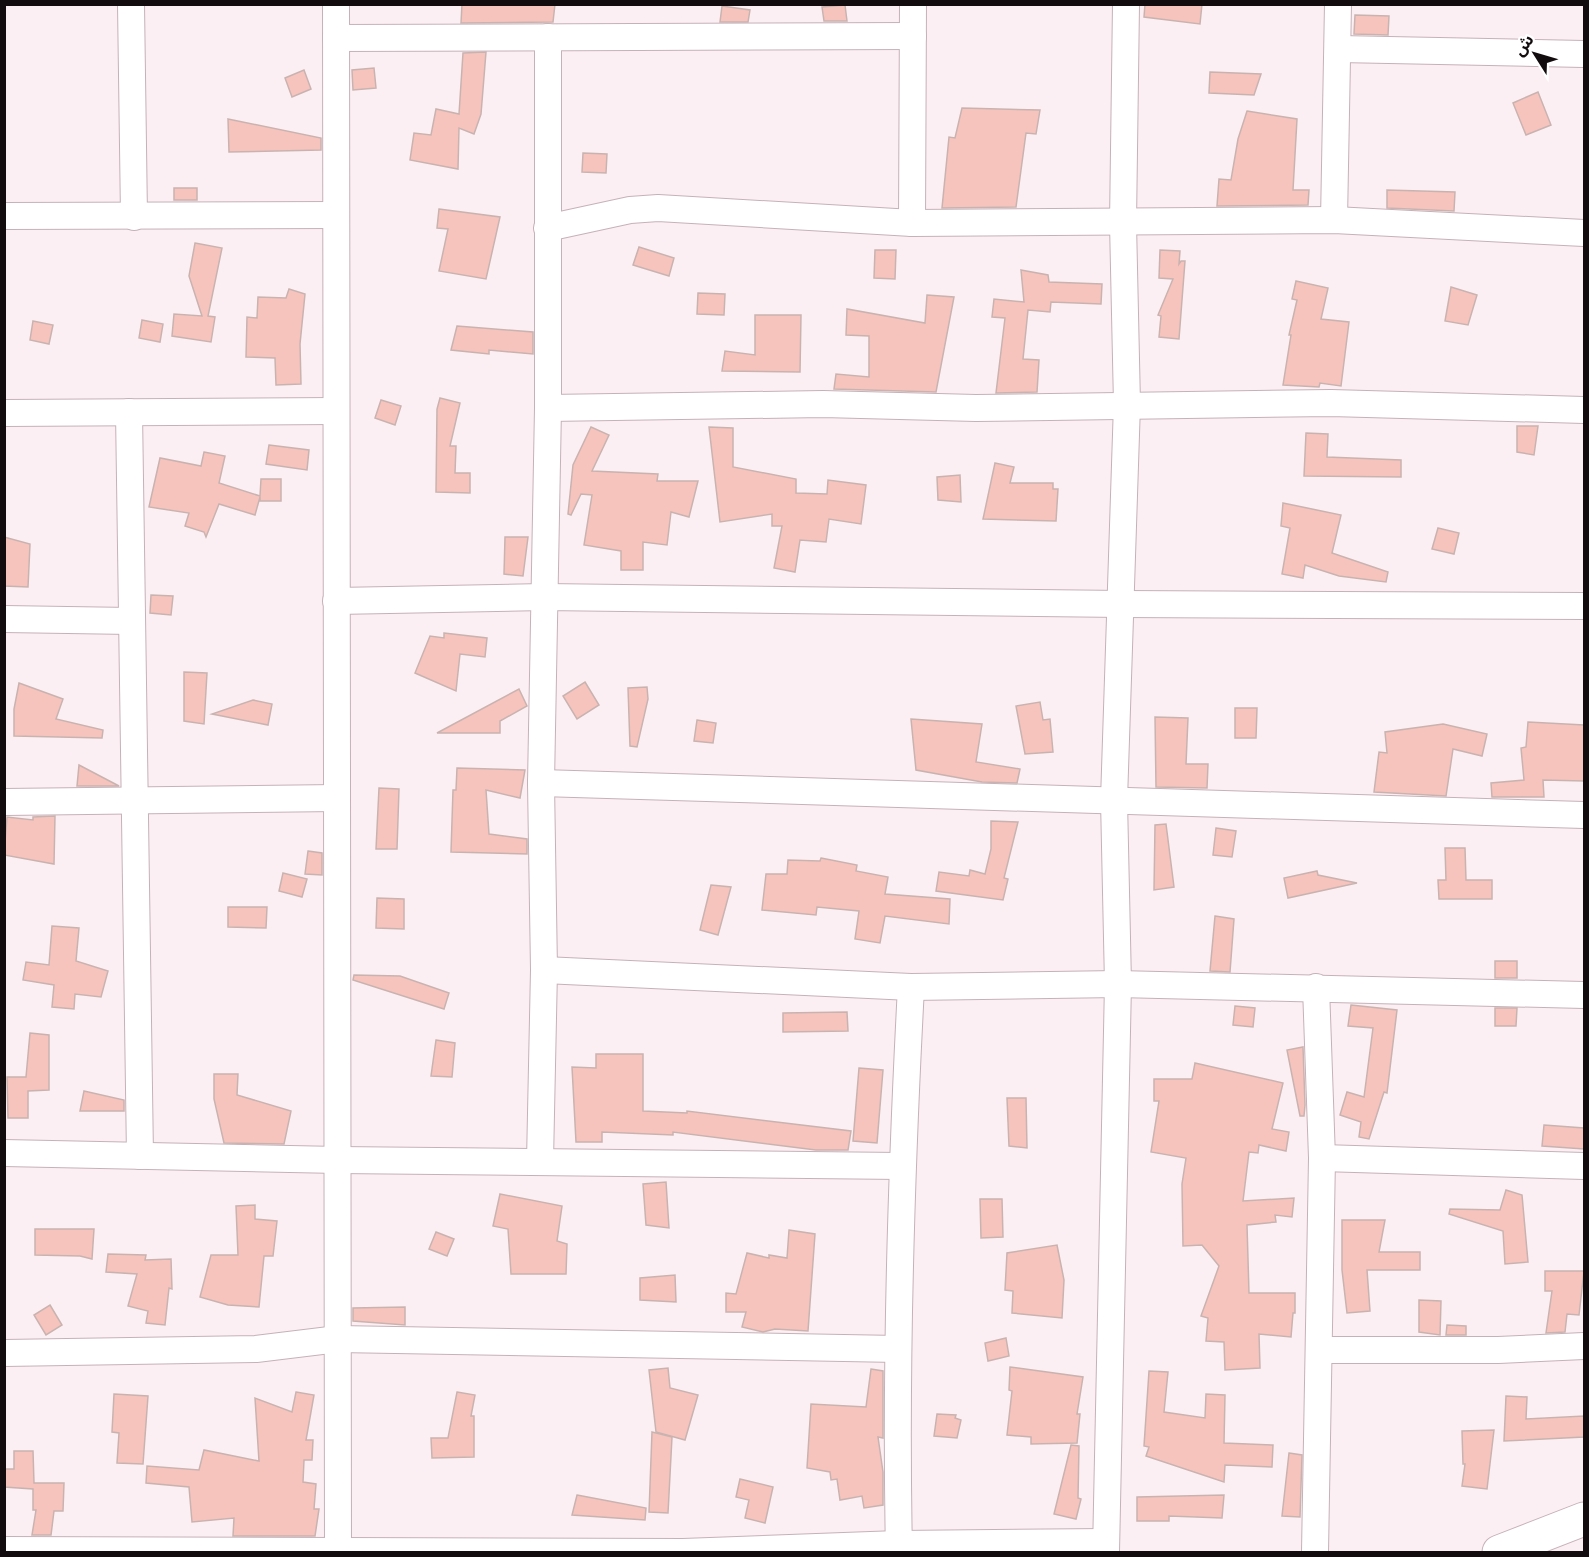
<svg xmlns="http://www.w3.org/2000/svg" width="1589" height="1557" viewBox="0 0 1589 1557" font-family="'PT Serif','Noto Sans Arabic',serif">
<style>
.building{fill:#f7c4bd;stroke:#c9b3b0;stroke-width:1.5}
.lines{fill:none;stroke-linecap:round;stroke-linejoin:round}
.minor-casing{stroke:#c6b1b8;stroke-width:28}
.trunk-casing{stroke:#c6b1b8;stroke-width:35}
.minor{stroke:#fff;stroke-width:26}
.trunk{stroke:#fff;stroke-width:33}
</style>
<rect width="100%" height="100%" fill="#fceff3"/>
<g class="building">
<path d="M462 4H555L553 22 461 23Z"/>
<path d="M1145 4H1202L1200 24 1144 17Z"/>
<path d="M845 5 847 21H824L822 7Z"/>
<path d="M722 6 750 10 748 22H720Z"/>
<path d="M1355 15 1389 16 1388 35 1354 34Z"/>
<path d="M486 52 481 114 474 134 459 128 458 169 410 160 414 133 431 135 436 109 459 114 463 53Z"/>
<path d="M374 68 376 88 353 90 352 70Z"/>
<path d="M304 70 311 89 292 97 285 78Z"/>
<path d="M1210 72 1261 74 1254 95 1209 93Z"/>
<path d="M1538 92 1551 125 1526 135 1513 103Z"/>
<path d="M962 108 1040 110 1036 134 1026 133 1016 207 942 208 949 137 955 138Z"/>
<path d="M1247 111 1297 119 1293 190H1309L1308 205 1217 206 1219 179 1231 180 1238 139Z"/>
<path d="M228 119 321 138V150L229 152Z"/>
<path d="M583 153 607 154 606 173 582 172Z"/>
<rect x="174" y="188" width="23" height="12"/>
<path d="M1387 190 1455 192 1454 211 1387 208Z"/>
<path d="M439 209 500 217 486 279 439 271 448 229 437 228Z"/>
<path d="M195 243 222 248 208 316 215 317 211 342 172 336 174 314 202 316 189 276Z"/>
<path d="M639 247 674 258 669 276 633 265Z"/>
<path d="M875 250H896L895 279 874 278Z"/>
<path d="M1160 250 1180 251 1179 264 1181 261H1185L1179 339 1159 337 1161 316 1158 315 1173 279 1159 278Z"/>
<path d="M1021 270 1048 275 1049 282 1102 284 1101 304 1051 302 1050 312 1028 310 1023 359 1039 360 1037 392 996 393 1005 318 992 317 994 299 1024 302Z"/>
<path d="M1296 281 1328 288 1321 319 1349 322 1341 386 1320 383 1319 387 1283 385 1291 335H1289L1297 300 1292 299Z"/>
<path d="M1451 287 1477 295 1468 325 1445 321Z"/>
<path d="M289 289 305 294 300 344 301 384 276 385 275 358 246 357 247 317 257 318 258 297 286 298Z"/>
<path d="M698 293 725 294 724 315 697 314Z"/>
<path d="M927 295 954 297 936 392 834 389 836 374 869 377V336L846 335 847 309 925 323Z"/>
<path d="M755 315H801L800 372 722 371 725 351 755 355Z"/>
<path d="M142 320 163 324 160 342 139 338Z"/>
<path d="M33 321 53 325 49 344 30 340Z"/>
<path d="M457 326 533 332V354L489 350V354L451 350Z"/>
<path d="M440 398 460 403 450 446H456L455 473H470V493L436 492 437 409Z"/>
<path d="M381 400 401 406 395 425 375 418Z"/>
<path d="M1517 426H1538L1534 455 1517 452Z"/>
<path d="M591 427 609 435 592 471 658 474 657 481H698L689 517 671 512 667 545 643 542V570H621V551L584 545 592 495 581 494 571 515 568 514 573 465Z"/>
<path d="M709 427 733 428V467L796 479V493L827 494 828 480 866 485 861 524 829 519 826 542 800 540 795 572 774 568 782 526H772V514L720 522Z"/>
<path d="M1306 433 1328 434 1327 457 1401 460V477L1304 476Z"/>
<path d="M269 445 309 450 307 470 266 464Z"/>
<path d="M204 452 225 456 219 483 260 496 261 479H281V501H260V497L255 515 219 504 206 537 204 532 185 526 189 513 149 507 160 458 201 466Z"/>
<path d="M995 463 1014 467 1010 483H1053V489H1058L1056 521 983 519Z"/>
<path d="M960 475 961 502 938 500 937 477Z"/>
<path d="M1283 503 1341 515 1332 553 1388 572 1386 582 1339 576 1305 565 1303 578 1282 574 1290 528 1281 526Z"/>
<path d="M1438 528 1459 533 1454 554 1432 549Z"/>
<path d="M4 537 30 544 28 587 4 586Z"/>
<path d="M505 537H528L523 576 504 574Z"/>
<path d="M151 595 173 596 171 615 150 613Z"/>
<path d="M444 633 487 638 485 657 460 654 456 691 415 673 430 636 444 638Z"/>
<path d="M184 672 207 673 204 724 184 721Z"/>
<path d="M585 682 599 705 577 719 563 696Z"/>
<path d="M19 683 63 699 56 719 103 730 102 738 14 736V709Z"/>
<path d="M647 687 648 699 637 747 630 746 628 688Z"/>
<path d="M519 689 527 706 500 721V733H437Z"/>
<path d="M253 700 272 704 268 725 212 714Z"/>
<path d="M1040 702 1043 720 1050 719 1053 752 1025 754 1016 706Z"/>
<path d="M1235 708H1257L1256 738H1235Z"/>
<path d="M1155 717 1188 718 1186 764H1208L1207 788 1156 787Z"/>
<path d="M911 719 982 724 976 762 1020 769 1017 783 982 782 916 770Z"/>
<path d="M697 720 716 723 713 743 694 741Z"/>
<path d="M1528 722 1584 725V781L1543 780 1544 797H1492L1491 783 1524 780 1521 748 1526 747Z"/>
<path d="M1443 724 1487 734 1482 756 1453 749 1446 796 1374 792 1379 752 1387 753 1385 732Z"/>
<path d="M79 765 119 786H77Z"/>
<path d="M457 768 525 770 520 798 486 790 489 834 527 839V854L451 852 453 790H456Z"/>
<path d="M379 788 399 789 397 849H376Z"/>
<path d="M55 816 54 864 4 855 7 817 33 820V817Z"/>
<path d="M991 821 1018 822 1004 878 1008 879 1003 900 936 891 939 872 969 876 970 870 985 874 991 849Z"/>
<path d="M1166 824 1174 887 1154 890 1155 825Z"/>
<path d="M1216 828 1236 831 1232 857 1213 855Z"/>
<path d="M1445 848H1465L1466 880H1492V899H1439L1438 880H1446Z"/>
<path d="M308 851 322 853V875L305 874Z"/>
<path d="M821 858 857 865 856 871 888 877 885 894 950 899 949 924 885 916 880 943 855 939 859 911 817 907 816 915 762 910 766 874H787L788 860 820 861Z"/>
<path d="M1317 871 1318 875 1357 883 1288 898 1284 878Z"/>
<path d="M283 873 307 879 302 897 279 891Z"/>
<path d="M711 885 731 887 718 935 700 930Z"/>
<path d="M377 898 404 899V929L376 928Z"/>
<path d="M228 907H267L266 928 228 927Z"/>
<path d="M1215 916 1234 919 1230 972 1210 971Z"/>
<path d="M52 926 79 928 76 961 108 971 101 997 75 994 74 1009 52 1007 54 985 23 980 26 962 49 965Z"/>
<rect x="1495" y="961" width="22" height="17"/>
<path d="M354 975 400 976 449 993 444 1009 353 980Z"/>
<path d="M1351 1005 1397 1010 1387 1093 1384 1092 1369 1139 1359 1137 1361 1122 1340 1115 1347 1092 1364 1097 1373 1028 1348 1026Z"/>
<path d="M1235 1006 1255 1008 1253 1027 1233 1025Z"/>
<path d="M1495 1008H1517L1516 1026H1495Z"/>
<path d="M847 1012 848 1031 783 1032V1013Z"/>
<path d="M30 1033 49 1035V1090L28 1091V1118H8L7 1077H26Z"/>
<path d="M436 1040 455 1043 452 1077 431 1076Z"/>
<path d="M1303 1047 1305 1105 1304 1116H1300L1287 1050Z"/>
<path d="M596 1054H643V1111L687 1113V1111L851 1131 848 1150H816L673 1132V1135L602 1132V1142H576L572 1067 596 1068Z"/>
<path d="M1195 1063 1283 1083 1272 1129 1289 1132 1286 1151 1259 1145 1258 1153 1249 1152 1243 1201 1294 1198 1292 1217 1275 1215 1276 1222 1247 1225 1249 1293H1295V1313H1293L1291 1337 1259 1334 1260 1368 1225 1370 1224 1342 1206 1341 1208 1318 1201 1316 1219 1266 1202 1245 1183 1246 1182 1184 1186 1158 1151 1152 1159 1101H1154V1079H1192Z"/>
<path d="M859 1068 883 1070 877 1143 853 1141Z"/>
<path d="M214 1074H238L237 1095 291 1111 284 1144 224 1143 214 1099Z"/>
<path d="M84 1091 124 1100V1111H80Z"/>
<path d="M1007 1098H1026L1027 1148 1009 1146Z"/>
<path d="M1544 1125 1584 1128V1149L1542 1146Z"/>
<path d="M666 1182 669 1228 646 1225 643 1184Z"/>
<path d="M1506 1190 1522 1195 1528 1262 1505 1264 1503 1231 1449 1214 1450 1209 1500 1210Z"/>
<path d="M500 1194 562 1206 557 1241 567 1244 566 1274H511L508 1229 493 1226Z"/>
<path d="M980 1199H1002L1003 1237 981 1238Z"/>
<path d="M255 1205V1219L277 1221 273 1256H264L259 1307 228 1305 200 1297 211 1255H238L236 1206Z"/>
<path d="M1342 1220H1385L1379 1252H1420V1270H1367L1370 1311 1347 1313 1342 1270Z"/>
<path d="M35 1229H94L92 1259 80 1256 35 1255Z"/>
<path d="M789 1230 815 1234 808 1331 775 1329 763 1332 742 1327 746 1312H726V1293L736 1294 747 1253 769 1258V1255L787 1258Z"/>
<path d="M436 1232 454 1239 447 1256 429 1249Z"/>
<path d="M1057 1245 1064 1280 1062 1318 1012 1313 1013 1291 1005 1290 1007 1253Z"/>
<path d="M108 1254 146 1255 145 1260 171 1259 172 1289 169 1288 165 1325 146 1323 148 1311 128 1306 137 1274 106 1272Z"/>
<path d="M1545 1271H1584L1579 1315 1567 1314 1565 1332 1546 1333 1552 1291H1545Z"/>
<path d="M675 1275 676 1302 640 1300V1278Z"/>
<path d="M1419 1300 1441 1301 1440 1335 1419 1332Z"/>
<path d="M50 1305 62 1325 46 1335 34 1315Z"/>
<path d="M405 1307V1325L353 1321V1308Z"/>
<path d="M1447 1325 1466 1326V1335H1446Z"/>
<path d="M1006 1338 1009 1356 988 1361 985 1343Z"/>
<path d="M1010 1367 1083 1377 1077 1414H1080L1077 1443 1031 1444V1437L1007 1435 1012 1391 1009 1390Z"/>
<path d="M668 1368 670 1388 698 1395 685 1440 656 1432 649 1370Z"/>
<path d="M871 1369 883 1371V1438L878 1437 883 1472V1505L864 1508 862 1496 840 1500 837 1479 831 1480 830 1472 807 1468 811 1404 866 1407Z"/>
<path d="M1149 1371 1168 1372 1164 1412 1205 1418 1206 1394 1225 1395 1224 1443 1273 1445 1272 1467 1225 1465 1224 1482 1146 1456 1149 1447 1144 1446Z"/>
<path d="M296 1392 314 1395 306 1440H313L312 1460H304L303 1482 316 1484 314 1509H319L315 1536H233L234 1518 192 1522 189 1487 146 1483 147 1466 199 1470 204 1450 259 1461 255 1398 292 1412Z"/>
<path d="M457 1392 475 1395 471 1416H474V1457L432 1458 431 1438H448Z"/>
<path d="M114 1394 148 1396 143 1464 117 1463 119 1433 112 1432Z"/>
<path d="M1506 1396 1527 1397 1526 1419 1584 1416V1437L1504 1441Z"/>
<path d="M937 1414 956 1415 955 1418 961 1420 957 1438 934 1436Z"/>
<path d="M1494 1430 1487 1489 1462 1486 1465 1464H1463L1462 1431Z"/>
<path d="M652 1432 672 1437 668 1513 649 1512Z"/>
<path d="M1071 1445 1079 1446 1078 1498 1081 1499 1076 1519 1054 1514Z"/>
<path d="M14 1451H33L34 1483H64L63 1511H54L51 1535H32L36 1510H33V1489L4 1487V1469H14Z"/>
<path d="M1289 1453 1302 1455 1300 1517 1282 1516Z"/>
<path d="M740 1479 773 1487 765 1523 745 1518 749 1500 736 1497Z"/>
<path d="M577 1495 646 1508 645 1520 572 1515Z"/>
<path d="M1224 1495 1222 1518 1169 1516V1521H1137V1497Z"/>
</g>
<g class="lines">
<g class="minor-casing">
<g id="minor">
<path d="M131 4 134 217"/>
<path d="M336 4 338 1552"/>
<path d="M336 38 913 36"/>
<path d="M1339 49 1584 54"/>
<path d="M4 216 336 215"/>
<path d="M1334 220 1338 4"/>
<path d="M912 223 913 4"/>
<path d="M547 228 630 210 658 208 912 223 1334 220 1584 233"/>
<path d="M548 408 823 404 976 408 1331 403 1584 410"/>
<path d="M129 412 140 1156"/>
<path d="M4 413 336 411"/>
<path d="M336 601 544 597 1122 604 1584 606"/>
<path d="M4 619 131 621"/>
<path d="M541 783 1584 815"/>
<path d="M4 802 337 798"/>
<path d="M544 970 911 987 1118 984 1584 995"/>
<path d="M4 1153 338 1160 901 1166"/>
<path d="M1322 1158 1584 1166"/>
<path d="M540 1161 544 970 541 783 548 408V37"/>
<path d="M1319 1350H1498L1584 1346"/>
<path d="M4 1353 256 1349 338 1339 898 1349"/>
<path d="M4 1550 683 1552 898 1544 1106 1542"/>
<path d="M899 1552C895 1364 901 1176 911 987"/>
<path d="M1106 1552 1118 984 1114 800 1127 404 1123 223 1126 4"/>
<path d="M1315 1552 1322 1158 1316 987"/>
</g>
</g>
<g class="trunk-casing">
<path id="trunk" d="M1499 1552 1584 1519"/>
</g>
<use href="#minor" class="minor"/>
<use href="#trunk" class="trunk"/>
</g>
<rect width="1589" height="1557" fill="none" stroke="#130c0f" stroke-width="12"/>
<g transform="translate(1535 54) rotate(307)" stroke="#ffffff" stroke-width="4.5" paint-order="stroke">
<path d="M0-4.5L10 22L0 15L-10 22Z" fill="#130c0f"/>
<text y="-9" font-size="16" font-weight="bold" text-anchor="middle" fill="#130c0f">ش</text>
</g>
</svg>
